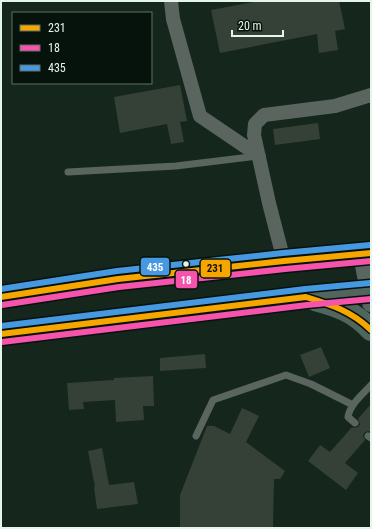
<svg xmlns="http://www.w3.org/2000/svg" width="372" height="529" viewBox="0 0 372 529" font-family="'Roboto Condensed',sans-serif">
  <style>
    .building { fill: #354137 }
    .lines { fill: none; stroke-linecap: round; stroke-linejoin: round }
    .service { stroke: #59655e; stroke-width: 7 }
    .minor { stroke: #59655e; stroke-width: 14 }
    .tertiary { stroke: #59655e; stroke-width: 18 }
    .trunk { stroke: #50655e; stroke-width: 22 }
    .bus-1-casing { stroke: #06130c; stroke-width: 9 }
    .bus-2-casing { stroke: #06130c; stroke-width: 9 }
    .bus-3-casing { stroke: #06130c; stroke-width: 9 }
    .bus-1 { stroke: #f7a600; stroke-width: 6 }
    .bus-2 { stroke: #f653ac; stroke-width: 6 }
    .bus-3 { stroke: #4699e1; stroke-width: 6 }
    .bus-dot { fill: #e4f6eb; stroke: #06130c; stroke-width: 1.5 }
    .line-badge { stroke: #06130c; stroke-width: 1.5 }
    .badge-label { font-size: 11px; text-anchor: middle; font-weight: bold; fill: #fff }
    .pale-badge-label { font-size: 11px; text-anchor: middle; font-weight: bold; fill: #111 }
  </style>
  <rect width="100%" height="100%" fill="#15261d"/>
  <path class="building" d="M259,1h80l6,28 -10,2 3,19 -19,3 -2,-19 -97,19 -9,-43z
    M180,85l7,36 -7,1 4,20 -13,2 -4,-20 -47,9 -6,-36z
    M318,123l2,16 -45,6 -2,-16z
    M321,347l9,21 -21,9 -9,-22z
    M205,354l1,14 -46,3v-13z
    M153,376l1,30h-11l1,14 -28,2 -1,-22 -32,2 1,7 -15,1 -2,-27 47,-3v-2z
    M371,404v28l-3,-1 -4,2 -1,3 2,4 -20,23 13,10 -12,17 -38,-29 12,-16 10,7 22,-25 2,1 4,-1 2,-3 -2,-5z
    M242,408l17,8 -13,26 39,29 -5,8h-6l-1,49h-93v-33l27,-69h7l16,8z
    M102,448l7,37 25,-3 4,22 -41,5 -3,-22h1l-7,-36z"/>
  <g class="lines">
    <path class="service" d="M68,172l108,-6 82,-10
      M355,423l-7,-6c2,-13 15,-23 23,-32
      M196,436l17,-36 73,-25 25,9 42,21
      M368,436l3,2"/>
    <path class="minor" d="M171,1l2,18 27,97 59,40
      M284,261l-15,-58 -15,-68 1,-11 9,-9 71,-9 36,-11"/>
    <path class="tertiary" d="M362,254l9,49"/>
    <path class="trunk" d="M1,297l117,-18 166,-18 87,-8
      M315,300c23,6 39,12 56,30
      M1,334l305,-37 65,-6"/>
    <g class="bus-1-casing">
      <path id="bus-1" d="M1,297l117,-18 166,-18 87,-8
        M1,334l305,-37c26,8 45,14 65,33"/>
    </g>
    <g class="bus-2-casing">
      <path id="bus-2" d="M2,305l117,-18 166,-18 86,-8
        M2,342l305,-37 64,-6"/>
    </g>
    <g class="bus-3-casing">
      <path id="bus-3" d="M1,289l116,-18 166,-18 87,-8
        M1,326l304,-37 65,-6"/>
    </g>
    <use href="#bus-1" class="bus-1"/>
    <use href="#bus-2" class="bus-2"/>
    <use href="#bus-3" class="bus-3"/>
  </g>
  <circle class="bus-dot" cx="186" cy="264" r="3.5"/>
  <g class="line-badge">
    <rect x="140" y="257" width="30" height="19" rx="4" fill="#4699e1"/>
    <rect x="200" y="259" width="31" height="19" rx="4" fill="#f7a600"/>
    <rect x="175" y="270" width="23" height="19" rx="4" fill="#f653ac"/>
  </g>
  <g class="badge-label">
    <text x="155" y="271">435</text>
    <text x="186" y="284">18</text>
  </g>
  <g class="pale-badge-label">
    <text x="215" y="272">231</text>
  </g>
  <rect width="372" height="529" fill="none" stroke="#e4f6eb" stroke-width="4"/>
  <rect x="12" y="12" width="140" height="72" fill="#06130c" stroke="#5f6e65"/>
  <rect x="20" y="25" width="20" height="6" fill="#f7a600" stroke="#5f6e65"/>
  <text x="48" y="32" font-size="12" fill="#e4f6eb">231</text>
  <rect x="20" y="45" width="20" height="6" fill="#f653ac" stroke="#5f6e65"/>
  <text x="48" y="52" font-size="12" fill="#e4f6eb">18</text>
  <rect x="20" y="65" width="20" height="6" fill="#4699e1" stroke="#5f6e65"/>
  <text x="48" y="72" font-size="12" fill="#e4f6eb">435</text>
  <path d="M232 30v6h51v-6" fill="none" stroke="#e4f6eb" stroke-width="2"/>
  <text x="238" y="30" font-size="12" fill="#e4f6eb" stroke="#06130c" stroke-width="3" paint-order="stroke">20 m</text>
</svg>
